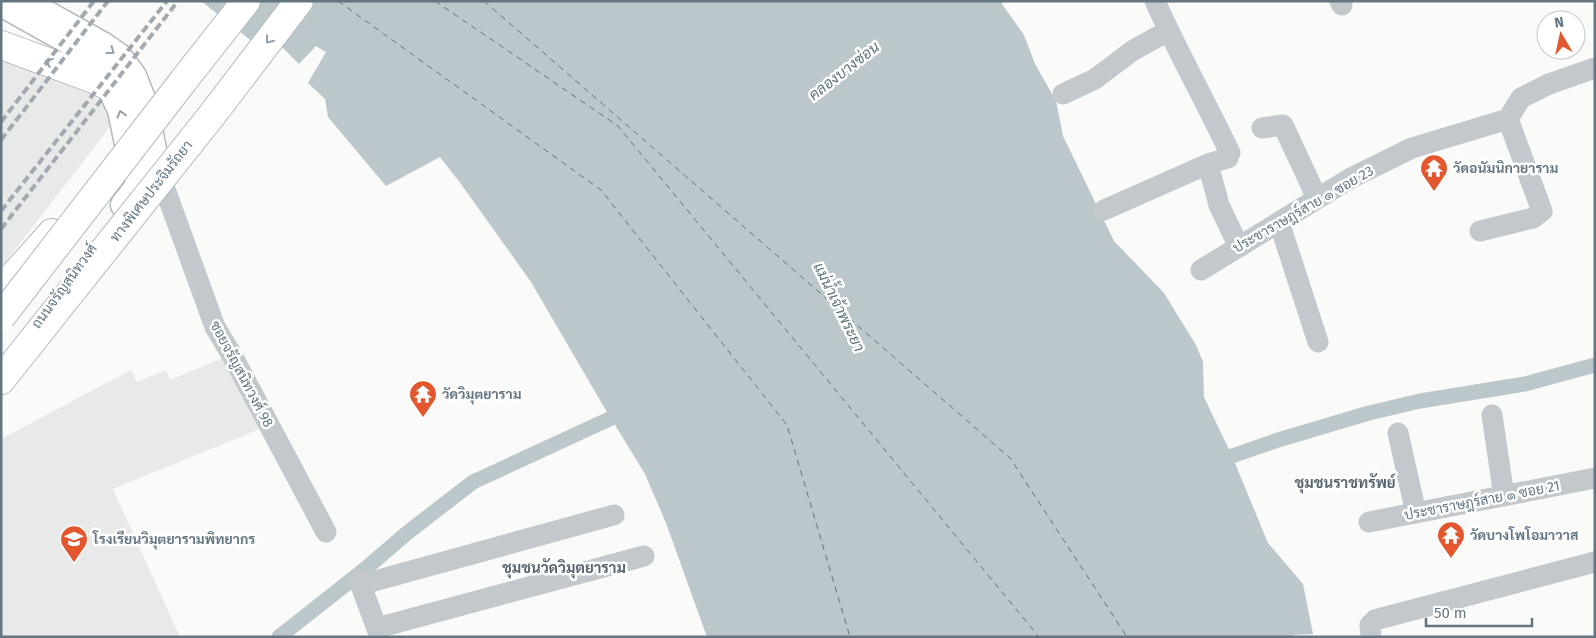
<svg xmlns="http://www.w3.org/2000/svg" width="1596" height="638" viewBox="0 0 1596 638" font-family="'Fira Sans',Sarabun,sans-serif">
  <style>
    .built { fill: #e8e9e9 }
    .water { fill: #bbc7cb }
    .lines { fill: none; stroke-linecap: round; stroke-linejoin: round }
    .canal { stroke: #bbc7cb; stroke-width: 15 }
    .ferry { stroke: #60757c; stroke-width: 1; stroke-dasharray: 6 5; stroke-linecap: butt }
    .major-casing { stroke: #b5babe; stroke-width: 29 }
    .highway-casing { stroke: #b4b9bd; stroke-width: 30 }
    .minor { stroke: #c3c8cc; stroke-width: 21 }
    .major { stroke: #fff; stroke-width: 26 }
    .highway { stroke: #fff; stroke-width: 28 }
    .rail { stroke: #a2aab0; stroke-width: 4; stroke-dasharray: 8 4; stroke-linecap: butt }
    .highway-bridge-casing { stroke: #b4b9bd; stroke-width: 30; stroke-linecap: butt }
    .highway-bridge { stroke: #fff; stroke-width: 28 }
    .oneway { stroke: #939fa8 }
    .labels { text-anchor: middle; stroke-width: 5; stroke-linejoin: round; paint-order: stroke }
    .poi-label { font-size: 14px; font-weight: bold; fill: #657683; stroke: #fff; text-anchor: start }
    .street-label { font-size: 14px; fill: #657683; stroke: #fff }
    .water-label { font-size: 15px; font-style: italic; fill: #60757c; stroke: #fff }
    .neighbourhood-label { font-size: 15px; font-weight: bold; fill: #57646e; stroke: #fff }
  </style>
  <rect width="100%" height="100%" fill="#fafaf8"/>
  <path class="built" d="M1,61l25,2 38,15 33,21 11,11 5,13 -112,145z
    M225,357l37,71 -149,61 67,148h-179v-198l130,-69 6,12 29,-12 4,10z"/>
  <path class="water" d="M201,1h801v3l22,31 11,29 21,37 7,35 51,105 50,52 32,52 7,17 1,35 28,59 36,87 35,41 10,50 -20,1v2h-586l-41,-114 -21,-49 -41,-67 -73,-125 -70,-98 -21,-27 -54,29 -58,-69 -3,-18 -17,-16 18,-31 -10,-6 -17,18 -17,-17 -14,7z"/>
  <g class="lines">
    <path class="canal" d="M1214,460l18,-4 46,-16 91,-27 51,-12 105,-17 70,-19
      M279,637l85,-67 43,-37 66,-51 156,-72"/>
    <path class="ferry" d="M338,1l263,189 186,235 63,212
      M435,1l183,125 421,511
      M484,1l526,457 117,179"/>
    <g class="major-casing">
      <path id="major" d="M23,1l79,44 16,11 15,20 11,28 9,45 -8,29 -21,27
        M1,3l68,38 22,19 19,27 11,23 8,39 -5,19"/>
    </g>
    <g class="highway-casing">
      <path id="highway" d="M1,45l93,34 16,8
        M184,80l62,-79
        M212,115l87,-114
        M1,290l51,-57
        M1,380l54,-68"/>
    </g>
    <path class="minor" d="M1155,1c23,52 51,101 75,152l-3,2 1,3 -20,6 11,41 20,42
      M1340,1l2,4
      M1063,94l32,-15 37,-28 36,-20
      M1262,128l21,-3 34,73
      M157,167l58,160 18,30 93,175
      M1104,210l104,-46
      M1279,222l39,120
      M1480,231l53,-13 9,-7 -34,-92
      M1201,270l150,-92 61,-30 96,-29 13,-21 28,-14 46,-16
      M1492,415l12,81
      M1398,433l18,80
      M1369,522l226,-44
      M359,580l21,57
      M360,585l254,-70
      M377,628l267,-72
      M1371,637l-1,-12 5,-5 11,-3 209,-55"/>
    <use href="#major" class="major"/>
    <use href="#highway" class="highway"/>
    <path class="rail" d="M1,122l93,-121
      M1,140l107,-139
      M1,211l166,-210
      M1,229l177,-228"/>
    <g class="highway-bridge-casing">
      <path id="highway-bridge" d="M55,312l157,-197
        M1,317l183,-237"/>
    </g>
    <use href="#highway-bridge" class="highway-bridge"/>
  </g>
  <defs><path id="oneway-chevron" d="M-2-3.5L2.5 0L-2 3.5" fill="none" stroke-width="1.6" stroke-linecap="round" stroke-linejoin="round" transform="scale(1.25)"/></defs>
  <g class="oneway">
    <use href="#oneway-chevron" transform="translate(269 40) rotate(128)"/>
    <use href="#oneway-chevron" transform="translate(111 51) rotate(36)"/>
    <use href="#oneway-chevron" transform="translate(49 62) rotate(-158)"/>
    <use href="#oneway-chevron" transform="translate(121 114) rotate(-105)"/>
  </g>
  <defs>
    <g id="temple-pin" transform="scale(1.4375)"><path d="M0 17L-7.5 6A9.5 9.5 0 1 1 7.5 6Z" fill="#e4572e" stroke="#fff"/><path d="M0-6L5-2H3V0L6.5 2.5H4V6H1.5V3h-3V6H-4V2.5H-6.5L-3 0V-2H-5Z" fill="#fff"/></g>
    <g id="school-pin" transform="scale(1.4375)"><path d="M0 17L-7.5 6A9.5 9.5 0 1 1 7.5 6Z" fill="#e4572e" stroke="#fff"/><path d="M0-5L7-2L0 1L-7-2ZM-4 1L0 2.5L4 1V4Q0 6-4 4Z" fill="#fff"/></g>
  </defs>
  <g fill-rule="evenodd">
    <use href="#temple-pin" x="1434" y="168"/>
    <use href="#temple-pin" x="423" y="394"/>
    <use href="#temple-pin" x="1451" y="535"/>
    <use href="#school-pin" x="74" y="539"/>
  </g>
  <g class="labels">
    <g class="poi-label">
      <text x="1453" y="173">วัดอนัมนิกายาราม</text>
      <text x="442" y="399">วัดวิมุตยาราม</text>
      <text x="1470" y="540">วัดบางโพโอมาวาส</text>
      <text x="93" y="544">โรงเรียนวิมุตยารามพิทยากร</text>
    </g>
    <g class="street-label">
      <text transform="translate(151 191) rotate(-52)" y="5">ทางพิเศษประจิมรัถยา</text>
      <text transform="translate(1303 209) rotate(-30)" y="5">ประชาราษฎร์สาย ๑ ซอย 23</text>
      <text transform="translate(64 286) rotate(-54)" y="5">ถนนจรัญสนิทวงศ์</text>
      <text transform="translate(242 374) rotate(62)" y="5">ซอยจรัญสนิทวงศ์ 98</text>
      <text transform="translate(1482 500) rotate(-11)" y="5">ประชาราษฎร์สาย ๑ ซอย 21</text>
    </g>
    <g class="water-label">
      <text transform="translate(844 71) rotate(-38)" y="5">คลองบางซ่อน</text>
      <text transform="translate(839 307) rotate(64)" y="5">แม่น้ำเจ้าพระยา</text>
    </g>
    <g class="neighbourhood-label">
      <text x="1345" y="488">ชุมชนราชทรัพย์</text>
      <text x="564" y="573">ชุมชนวัดวิมุตยาราม</text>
    </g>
  </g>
  <rect width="1596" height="638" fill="none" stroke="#657683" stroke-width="5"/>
  <g transform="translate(1561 35) rotate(351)"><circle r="24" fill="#ffffff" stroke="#c1c8cd"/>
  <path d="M0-4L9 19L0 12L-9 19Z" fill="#e4572e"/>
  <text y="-8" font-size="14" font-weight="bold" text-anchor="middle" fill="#657683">N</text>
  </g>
  <path d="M1426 618v8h106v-8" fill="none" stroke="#657683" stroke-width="2.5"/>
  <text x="1434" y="618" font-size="15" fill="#657683" stroke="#ffffff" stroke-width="4" paint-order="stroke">50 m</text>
</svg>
